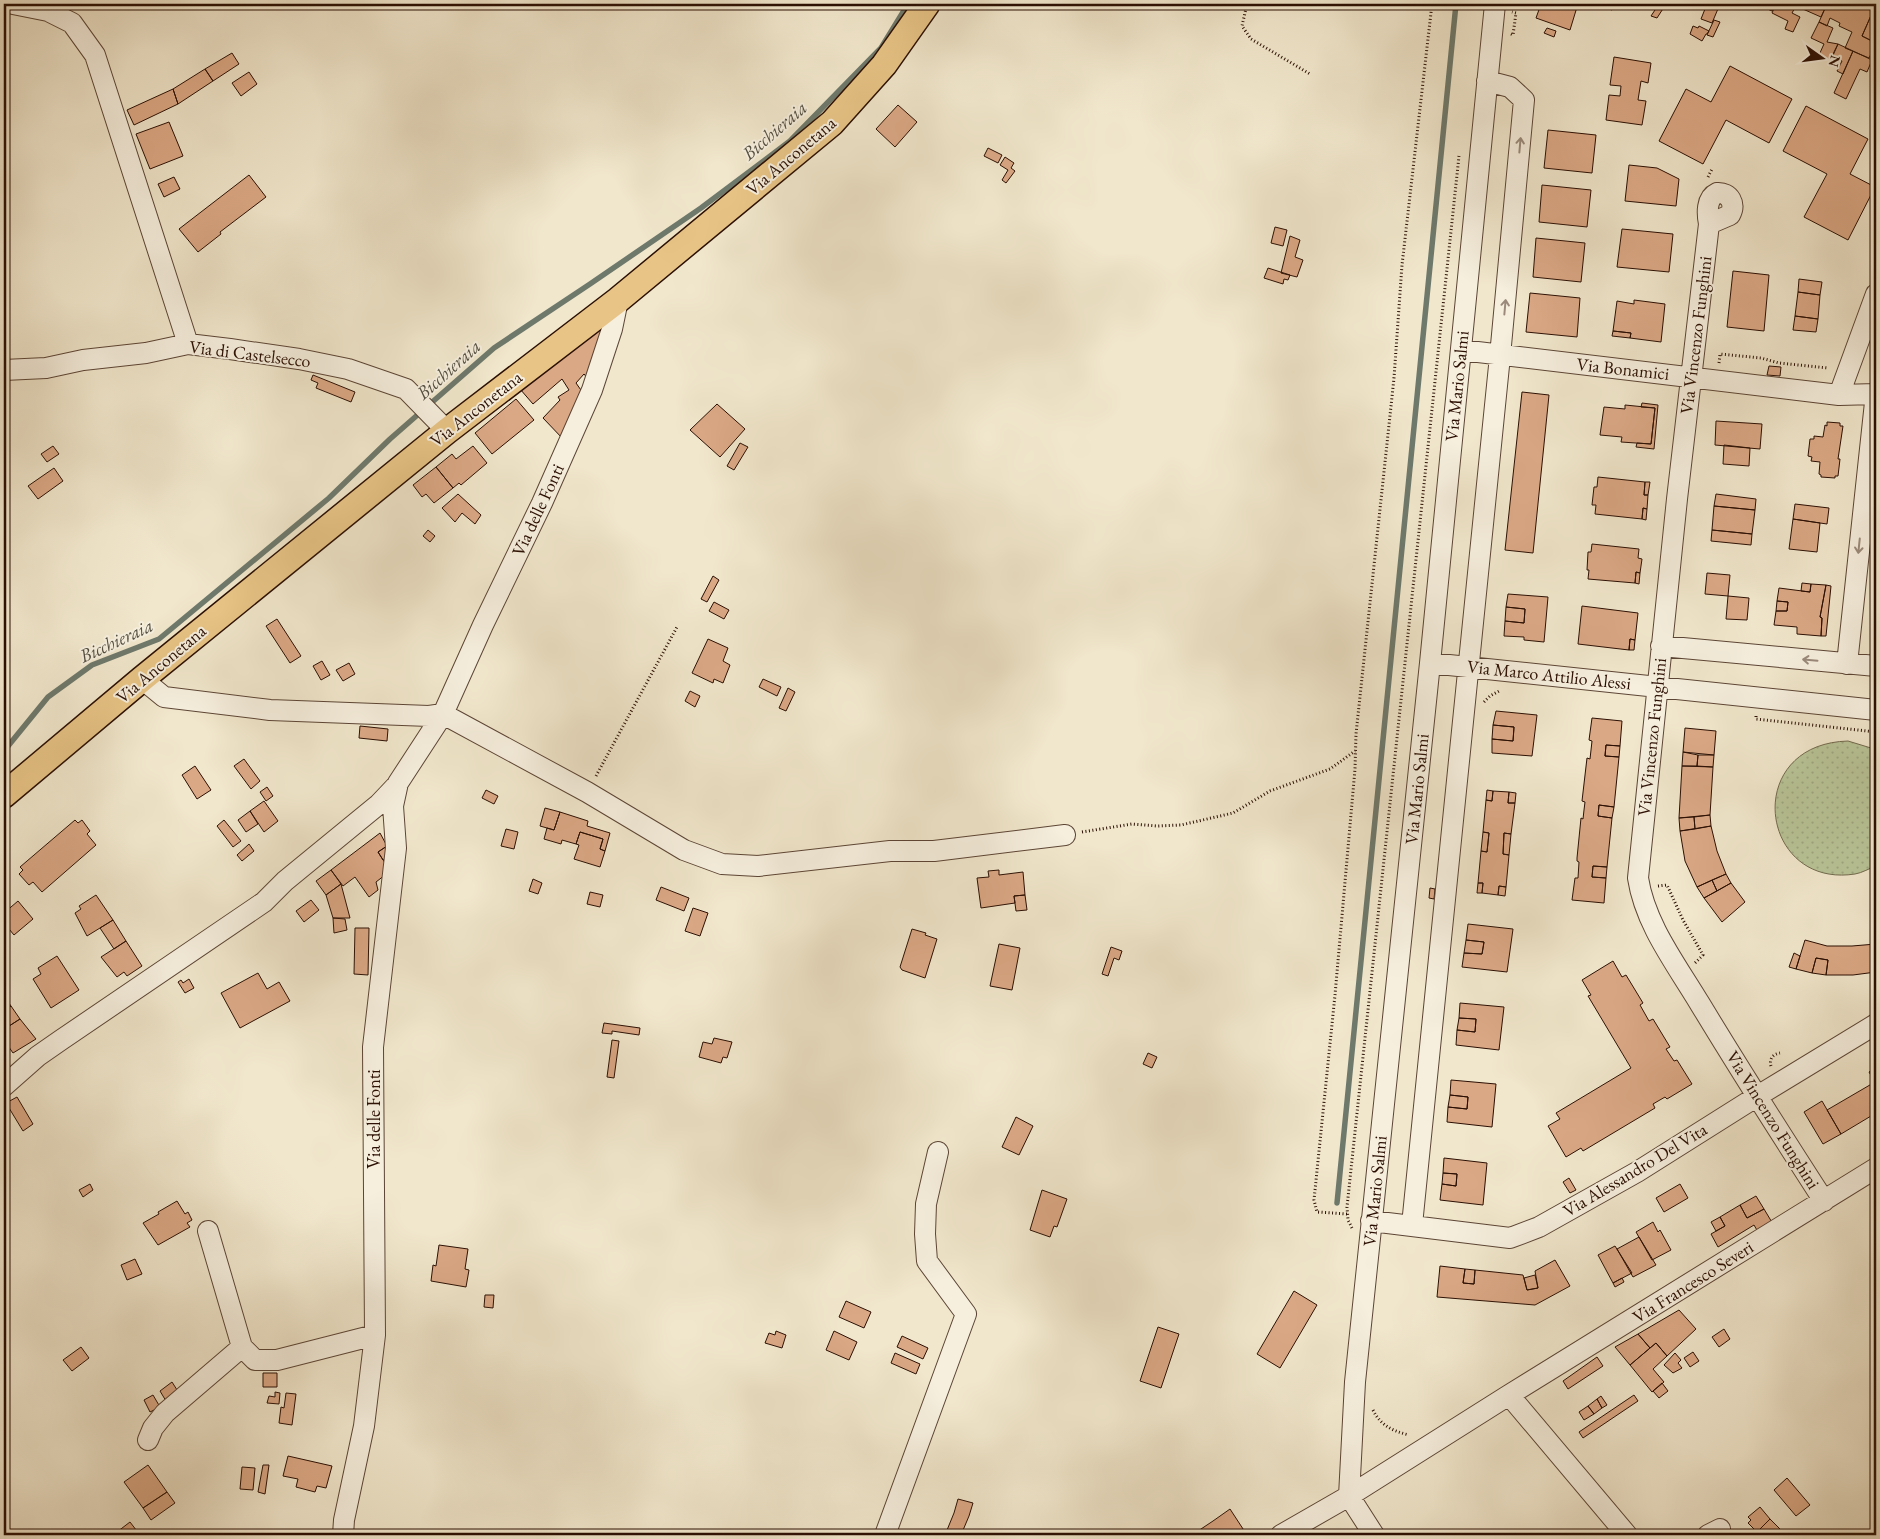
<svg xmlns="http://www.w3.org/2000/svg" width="1880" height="1539" viewBox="0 0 1880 1539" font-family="'EB Garamond',serif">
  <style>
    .grass { fill: url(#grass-dots); stroke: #726a4e }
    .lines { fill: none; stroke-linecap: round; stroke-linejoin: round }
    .stream { stroke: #6e796c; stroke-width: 5.5 }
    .building { fill: #dba885; stroke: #2b0f03 }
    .minor-casing { stroke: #5c4535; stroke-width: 22 }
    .major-casing { stroke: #2b0f03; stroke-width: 28 }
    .path { stroke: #2b0f03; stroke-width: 3; stroke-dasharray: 1 2.5; stroke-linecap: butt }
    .minor { stroke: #f6efde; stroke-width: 20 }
    .major { stroke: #e8c486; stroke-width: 25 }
    .oneway { stroke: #9b8a7b }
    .labels { text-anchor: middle; stroke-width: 4; stroke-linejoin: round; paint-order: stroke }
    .street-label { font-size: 18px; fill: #2b0f03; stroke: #f6efde }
    .water-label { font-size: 19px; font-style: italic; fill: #524d40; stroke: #f6efde }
  </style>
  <defs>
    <pattern id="grass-dots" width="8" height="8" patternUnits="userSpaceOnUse" patternTransform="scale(1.25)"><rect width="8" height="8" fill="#b9c598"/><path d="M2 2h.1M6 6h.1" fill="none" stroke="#9fa881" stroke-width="1.8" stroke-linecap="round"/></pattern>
  </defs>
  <rect width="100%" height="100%" fill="#f1e7cc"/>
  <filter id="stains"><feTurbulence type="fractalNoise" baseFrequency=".004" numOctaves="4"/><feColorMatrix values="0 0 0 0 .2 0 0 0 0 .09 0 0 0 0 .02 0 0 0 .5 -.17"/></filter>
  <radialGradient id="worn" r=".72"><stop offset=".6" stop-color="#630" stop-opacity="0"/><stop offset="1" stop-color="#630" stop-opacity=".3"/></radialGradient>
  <path class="grass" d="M1848,741l23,7 5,4v114c-6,2 -14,7 -21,8 -96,15 -114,-130 -7,-133z"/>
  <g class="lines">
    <path class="stream" d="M4,751l44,-54 44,-32 67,-26 170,-141 61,-59 104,-91 96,-64 111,-76 89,-67 91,-93 27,-44
      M1337,1203l119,-1199"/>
  </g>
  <path class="building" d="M1541,4h27l9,3 -7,23 -34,-12z
    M1597,4h18l-3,6z
    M1659,4h7l-9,14 -6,-2z
    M1707,4h13l-8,19 -11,-4z
    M1756,4h20l-4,7z
    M1776,4h21l-5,9 8,4 -7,15 -8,-3 3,-8 -16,-8z
    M1797,4h30l-6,13 -25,-11z
    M1827,4h31l15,7 -11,25 14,7v8l-3,-1 -4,8 -24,-10 7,-16 -13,-6 1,-3 -10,-5 -3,8 -8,-4z
    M1873,11l3,1v31l-14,-7z
    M1714,20l6,2 -7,15 -6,-2z
    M1819,22l14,6 -6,14 11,2 -7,16 -12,-5 5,-11 -13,-6z
    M1693,26l5,2 1,-2 10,5 -2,3h-1l-4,7 -12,-7z
    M1547,28l9,3 -2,6 -10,-4z
    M1838,44l15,7 -10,23 -6,-3 5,-10 -10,-5z
    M1853,51l19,9 -5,12 -7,-3 -14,30 -12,-6z
    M232,53l7,11 -26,17 -8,-12z
    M1614,57l37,6 -3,20 -7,-2 -3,19 8,1 -4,24 -36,-5 3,-25 11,1 1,-10 -11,-1z
    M1730,66l62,33 -23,44 -43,-23 -23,44 -44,-23 27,-52 25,13z
    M205,69l8,12 -35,23 -5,-15z
    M249,72l8,12 -16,12 -9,-13z
    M173,89l5,15 -44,21 -7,-15z
    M898,105l19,17 -22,25 -19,-18z
    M1806,106l62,33 -18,35 25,13 -27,53 -44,-23 23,-43 -44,-23z
    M169,122l14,34 -33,13 -14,-35z
    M1548,130l48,5 -4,38 -48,-5z
    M988,148l14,7 -4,8 -14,-7z
    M1005,157l9,6 -3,5 4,3 -9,12 -4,-3 6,-10 -8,-5z
    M1629,165l28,3 22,11 -3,27 -51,-5z
    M249,175l17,22 -46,35 1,2 -23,18 -19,-23z
    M174,177l6,12 -16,8 -6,-13z
    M1542,185l49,5 -4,37 -48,-5z
    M1275,227l12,3 -4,16 -12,-3z
    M1622,229l51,5 -4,38 -52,-5z
    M1290,236l10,4 -5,17 8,3 -6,17 -16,-4z
    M1536,238l49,5 -4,39 -48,-5z
    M1268,268l22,7 -2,5 -4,-1 -1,5 -19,-6z
    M1733,271l36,4 -5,56 -37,-4z
    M1799,279l23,3 -2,13 -22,-3z
    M1798,292l22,3 -2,24 -23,-3z
    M1530,293l50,5 -3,39 -51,-5z
    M1634,300l31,4 -4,38 -31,-4 1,-5 -18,-2 4,-30 17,3z
    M1795,316l23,3 -2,13 -23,-2z
    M599,329l6,4 -16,47 -5,-6 -8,9 7,10 -19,47 -21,-22 17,-18 -2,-3 11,-7 -7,-11 -29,25 -13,-15z
    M1613,331l18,2 -1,5 -18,-2z
    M1769,366l12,1 -1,9 -13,-1z
    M313,375l42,17 -4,10 -35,-14 2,-5 -7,-3z
    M1522,392l27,3 -16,158 -28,-3z
    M516,399l18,21 -42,34 -17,-21z
    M1642,403l16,2 -4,44 -18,-2 1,-4 14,1 4,-36 -14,-1z
    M717,404l28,25 -25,28 -30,-27z
    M1625,405l30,3 -4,36 -30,-2 1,-5 -22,-2 4,-28 21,2z
    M1716,421l46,3 -2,25 -45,-4z
    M1827,422l13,1v3h3l-5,33h2l-2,17h-3v2l-14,-1v-2l-2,-1 1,-12 -9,-1 1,-4 -4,-1 2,-17h4v-3l9,1 2,-12 2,1z
    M740,443l8,4 -14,23 -7,-4z
    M1724,445l26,3 -1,18 -26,-2z
    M53,446l6,8 -12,8 -6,-8z
    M473,446l14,17 -26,22 -2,-2 -6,5 -17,-21 16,-13 4,5z
    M436,467l17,21 -19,15 -8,-9 -4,3 -9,-12z
    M54,468l9,13 -25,18 -10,-13z
    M1598,477l47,5 -1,13h4l-1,14 -4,-1 -1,11 -47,-5 1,-9h-4l2,-18h3z
    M1645,482h5l-2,13h-4z
    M458,494l23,21 -6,9 -13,-11 -7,9 -13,-14z
    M1716,494l40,5 -1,11 -41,-4z
    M1795,504l34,4 -2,16 -34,-5z
    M1714,506l41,4 -3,24 -40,-4z
    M1643,508l4,1 -1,11 -4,-1z
    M1793,519l27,4 -3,29 -28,-3z
    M428,530l7,6 -5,6 -7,-6z
    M1712,530l40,4 -1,11 -40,-4z
    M1592,544l47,5 -1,9 4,1 -2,14 -4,-1 -1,11 -47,-4 1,-9h-2l1,-18h3z
    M1636,572l4,1 -1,11 -4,-1z
    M1707,573l23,2 -2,21 -23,-2z
    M713,576l6,4 -12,22 -6,-3z
    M1802,583l9,1 -1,8 -9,-1z
    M1811,584l15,1 -6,32 2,1 -1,18 -24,-2v-7l-23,-2 2,-14h11l1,-9 -11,-1 2,-13 31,4z
    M1826,585l5,1 -5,50h-5l1,-18 -2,-1z
    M1508,594l40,3 -4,45 -20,-2v-3l-20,-1 1,-15 19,2 1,-14 -19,-2z
    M1728,596l21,2 -2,22 -21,-1z
    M1777,601l11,1 -1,9h-11z
    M714,602l15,8 -5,9 -15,-8z
    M1582,606l56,7 -3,27 -5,-1 -1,11 -51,-6z
    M1506,607l19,2 -1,14 -19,-2z
    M277,619l24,37 -11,7 -24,-37z
    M708,639l20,9 -5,13 7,4 -7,18 -9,-4 -1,4 -21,-10z
    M1630,639l5,1 -1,10h-5z
    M322,661l8,14 -9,5 -8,-14z
    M349,663l6,11 -12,7 -7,-11z
    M763,679l18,8 -4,9 -18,-9z
    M788,688l7,4 -9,19 -7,-3z
    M690,691l10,5 -5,11 -10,-6z
    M1496,711l41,4 -5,41 -40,-3v-14l21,2 1,-14 -21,-2z
    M1592,718l30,3 -2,25 -14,-1 -1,11 14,1 -5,50 -15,-2 -1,11 14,2 -5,49 -14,-1 -1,11 14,1 -2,25 -32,-3 3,-22h3l1,-16 -2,-1v-3l4,-40 2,1 1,-9 1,-8 -3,-1 5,-43 3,1 2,-18 -3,-1z
    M1493,725l21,2 -1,14 -21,-2z
    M360,726l28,3 -1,12 -28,-3z
    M1685,728l31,3 -2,24 -31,-3z
    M1606,745l14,1 -1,11 -14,-1z
    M1683,752l15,3 -1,11h-15z
    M1698,755h16l-1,12 -16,-1z
    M244,759l16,22 -9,8 -17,-23z
    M195,766l16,24 -14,9 -15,-24z
    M1682,766l31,1 -3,48 -31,3z
    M267,787l6,9 -7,5 -6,-9z
    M486,790l12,6 -4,8 -12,-6z
    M1487,790l6,1 -1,10 -6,-1z
    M1493,791l16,1 -1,11h7l-4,31 -7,-1 -1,21 6,1 -3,32 -7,-1 -1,9 -16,-2 1,-10h-5l3,-32 6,1 2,-19 -6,-1 3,-32 6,1z
    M1509,792l7,1 -1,10h-7z
    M264,801l14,20 -14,11 -14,-21z
    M1599,805l15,2 -2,11 -14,-2z
    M545,808l15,4 -6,18 -14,-4z
    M250,811l8,13 -12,8 -8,-12z
    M560,812l28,9 -1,5 23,7 -5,18 -5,-2 3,-10 -23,-7 -4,12 -14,-4 -1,4 -17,-5 3,-11 7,2z
    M1710,815l1,11 -16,3 -1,-12z
    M1694,817l1,12 -15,2 -1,-13z
    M75,820l3,3 4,-3 8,11 -3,3 9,11 -54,47 -9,-10 -4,3 -10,-11 4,-4 -3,-3z
    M224,820l17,21 -8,6 -16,-21z
    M1711,826l6,25 9,23 -29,13 -12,-26 -5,-30z
    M506,829l12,3 -4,17 -13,-3z
    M580,832l23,7 -3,10 5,2 -5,16 -26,-8 5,-14 -3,-1z
    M1483,832l6,1 -2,19 -6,-1z
    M380,833l7,13 -9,6 9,14 -2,9 -9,7 2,8 -9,7 -14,-20 -12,9 -12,-16z
    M1504,833l7,1 -2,21 -6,-1z
    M249,844l5,7 -12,10 -5,-6z
    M387,846l3,11 -7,3 -5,-8z
    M1593,866l14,1 -1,11 -14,-1z
    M331,870l10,14 -15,11 -10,-14z
    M999,870v5l24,-3 2,23 -11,1 1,7 -34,5 -4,-30 12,-1 -1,-6z
    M1726,874l5,9 -14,8 -5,-11z
    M533,879l9,4 -4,11 -9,-3z
    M1712,880l5,11 -13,7 -7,-11z
    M1478,883h5l-1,10h-5z
    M1731,883l14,19 -23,20 -18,-24z
    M341,884l9,34h-17l-7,-23z
    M1499,886l7,1 -1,9 -7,-1z
    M661,887l28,11 -5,13 -28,-11z
    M1430,888l5,1 -1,10 -5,-1z
    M590,892l13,3 -3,12 -13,-3z
    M96,895l17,25 -26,16 -12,-23 6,-4 -2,-3z
    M1025,895l2,15 -11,1 -2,-15z
    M311,900l8,10 -15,12 -8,-11z
    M18,901l15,18 -19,16 -10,-12v-10z
    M693,908l15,5 -8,23 -15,-5z
    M333,918l12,1 2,11 -13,3z
    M113,920l13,21 -12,8 -14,-21z
    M1468,924l45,5 -6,43 -45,-5 2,-14 18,1 2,-12 -18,-2z
    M355,928h14l-1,47 -14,-1z
    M912,929l14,4 -1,2 12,4 -12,39 -23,-8 -2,-3z
    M1466,940l18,2 -2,12 -18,-1z
    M1805,940l22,6h25l24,-2v28l-23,3h-27l2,-15 -12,-2 -4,15 -16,-4z
    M126,941l16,25 -15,10 -3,-4 -7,5 -16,-20z
    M999,944l21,4 -8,42 -22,-4z
    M1111,947l11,4 -3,9 -5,-2 -6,18 -6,-2z
    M1794,953l6,3 -4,13 -7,-2z
    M57,956l22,34 -28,18 -18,-29 8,-5 -3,-6z
    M1816,958l12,2 -2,15 -14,-2z
    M1613,961l9,16 4,-2 17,28 -3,2 9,16 4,-2 17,28 -4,2 8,12 3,-1 15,24 -25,15 -2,-2 -12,7 2,4 -72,43 -2,-3 -15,9 -18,-31 12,-7 -4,-6 75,-45 -43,-72 3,-1 -9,-15z
    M258,973l9,16 12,-7 11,19 -50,27 -19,-35z
    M189,979l5,9 -9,5 -7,-11 3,-2 2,3z
    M4,992l4,6 -2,1 5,7 -7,5z
    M1460,1003l44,4 -5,43 -43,-5 1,-15 18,2 1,-13 -17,-1z
    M11,1006l9,13 -14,9 -2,-4v-13z
    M1459,1018l17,1 -1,13 -18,-2z
    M20,1019l16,20 -23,14 -9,-13v-5l5,-3 -3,-4z
    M604,1023l36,5 -1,7 -27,-4v3l-10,-1z
    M714,1038l18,4 -5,16 -4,-1 -2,6 -22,-6 4,-15 9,2z
    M612,1040l7,1 -5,37 -7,-1z
    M1148,1053l9,4 -5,11 -9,-4z
    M1876,1067v17l-7,-12z
    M1451,1080l45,4 -4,43 -45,-5 1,-15 19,2 1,-12 -18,-2z
    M1875,1082l1,31 -35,21 -14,-24z
    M1450,1095l18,2 -1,12 -19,-2z
    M17,1097l16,27 -10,7 -17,-28z
    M1822,1101l19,33 -18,10 -19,-32z
    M1016,1117l17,9 -14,29 -17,-8z
    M1444,1158l43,5 -4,42 -43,-5 2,-16 14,2 1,-12 -14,-1z
    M1443,1173l14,1 -1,12 -14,-2z
    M1569,1178l7,12 -6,3 -7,-11z
    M90,1184l3,6 -10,7 -4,-7z
    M1680,1184l8,14 -24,14 -8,-14z
    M1042,1190l25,9 -10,28 -3,-1 -4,11 -20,-7z
    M1756,1196l8,13 -17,9 -7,-13z
    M177,1201l8,13 3,-2 4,8 -5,3 3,4 -32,18 -15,-22 16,-9 -1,-2z
    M1740,1205l7,13 17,-9 9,15 -15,8 -4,-7 -36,22 -7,-13 14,-8 -5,-9z
    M1720,1217l5,9 -9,5 -5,-9z
    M1653,1222l5,10 2,-2 11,20 -19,10 -16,-28z
    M1639,1237l17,28 -23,12 -16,-28z
    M439,1245l29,4 -3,20 4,1 -3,17 -35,-6 2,-16 3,1z
    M1615,1246l17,27 -19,10 -15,-28z
    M135,1259l7,15 -15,6 -6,-15z
    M1555,1260l15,26 -35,19 -98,-8 3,-31 25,3 -2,14 11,1 1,-14 48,5 4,15 11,-2 -3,-17z
    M1465,1269l10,1 -1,14 -11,-1z
    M1535,1275l3,13 -11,2 -3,-12z
    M1622,1278l2,4 -9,5 -2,-4z
    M1294,1291l23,14 -37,63 -23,-14z
    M485,1295h9l-1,13 -9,-1z
    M846,1301l25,11 -7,16 -25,-11z
    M1679,1310l17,19 -29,27 -11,-13 -6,5 -12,-14z
    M1158,1327l21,7 -18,54 -21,-7z
    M1724,1329l6,10 -11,8 -7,-10z
    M776,1331l10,4 -4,13 -17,-5 4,-10 6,2z
    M834,1331l23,11 -8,18 -23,-10z
    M1638,1334l12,14 -20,17 -15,-18z
    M902,1336l26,12 -5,11 -26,-12z
    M1656,1343l11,13 -14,13 11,13 -12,10 -22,-27z
    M81,1347l8,11 -17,13 -9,-11z
    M1693,1352l6,9 -9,6 -6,-9z
    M895,1353l25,11 -4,10 -25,-11z
    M1675,1353l6,7 -3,3 4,5 -9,5 -9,-8z
    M1597,1357l6,9 -35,23 -5,-8z
    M263,1373h14v14h-14z
    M172,1382l7,11 -13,8 -6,-10z
    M1662,1383l6,8 -9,7 -6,-7z
    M275,1392l5,1 -1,11 -12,-1 2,-7 6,1z
    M286,1393l10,1 -4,31 -13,-2 2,-16 3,1z
    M153,1395l7,12 -10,5 -6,-12z
    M1634,1395l4,6 -55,37 -4,-6z
    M1601,1396l6,9 -5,3 -5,-9z
    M1597,1399l5,9 -8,6 -6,-8z
    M1588,1406l6,8 -10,6 -5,-8z
    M288,1456l44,10 -6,22 -9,-2 -2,6 -19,-5 2,-8 -15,-3z
    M148,1465l19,27 -24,16 -19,-26z
    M263,1465h6l-4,29 -7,-2z
    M242,1467l13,1 -2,22 -13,-1z
    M1787,1478l23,27 -14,11 -22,-26z
    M167,1492l8,11 -24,17 -8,-12z
    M958,1499l15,4 -4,13 -8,19h-16l9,-22z
    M1760,1507l10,12 -13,13 -9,-9 3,-3 -3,-3z
    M1230,1509l17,26h-55l21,-14z
    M1770,1519l16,16h-1l-30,-1z
    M130,1522l10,13h-27z"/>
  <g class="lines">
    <g class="minor-casing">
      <path id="minor" d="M13,4l35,7 24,12 23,32 93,289
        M1709,224c-2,-10 -3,-26 8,-31 13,-1 19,11 13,22l-21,9 -32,275 -39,379c7,46 38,86 62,126 40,66 82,132 124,197
        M1461,350l378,45 37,-1
        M4,370l42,-2 37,-8 63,-7 42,-9 42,5 69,10 49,10 58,20 41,42
        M1839,395l37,-101
        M1661,646l215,20
        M1430,663l446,47
        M1847,664l29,-271
        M142,679l22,18 106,13 159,6 14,-2 144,78 97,58 38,14 36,2 132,-15h44l131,-16
        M4,1086l34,-30 23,-16 203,-138 21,-21 94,-77 18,-19
        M1371,1221l139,17 29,-11 98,-55 119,-75 120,-73
        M1412,1225l88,-869 24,-256 -14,-13 -23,-6
        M208,1231l34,116 13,13h22l98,-25
        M1509,1395l118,140
        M148,1440l5,-12 12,-15 77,-66
        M1349,1496l6,-114 75,-719 65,-659
        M1349,1496l25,39
        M343,1535l1,-15 20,-94 11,-91 -2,-288 23,-199 -3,-42 5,-23 45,-69 40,-89 59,-122 50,-113 20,-61 6,-29
        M885,1535l81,-221 -39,-53 -2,-27 1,-30 12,-52
        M1281,1535l68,-39 160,-101 367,-227
        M1708,1535l12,-6"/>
    </g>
    <g class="major-casing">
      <path id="major" d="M4,795l138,-116 305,-248 171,-131 214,-177 52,-58 43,-61"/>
    </g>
    <path class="path" d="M1247,4l-5,22 9,13 59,35
      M1511,34l2,1 3,-22 -4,-1
      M1708,177l4,-8
      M1719,363l1,-9 41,4 18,5 49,5
      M1484,702l6,-6 11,-6
      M1756,716v3l120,13
      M596,776l81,-149
      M1082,832l50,-8 25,2 24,-1 52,-12 37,-22 60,-22 25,-18
      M1658,886l9,-1 16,35 20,35 -8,8
      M1771,1066c-2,-7 2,-12 9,-13
      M1347,1214l-30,-2 -3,-12 21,-205 20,-226 1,-35 38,-356 8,-113 30,-261
      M1352,1228l-4,-8 -1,-13 112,-1051
      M1373,1410c8,16 20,21 36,25"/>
    <use href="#minor" class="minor"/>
    <use href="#major" class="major"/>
  </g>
  <defs><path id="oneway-shaft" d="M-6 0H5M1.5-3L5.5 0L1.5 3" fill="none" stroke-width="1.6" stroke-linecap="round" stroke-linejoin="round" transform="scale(1.25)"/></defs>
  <g class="oneway">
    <use href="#oneway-shaft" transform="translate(1520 145) rotate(-85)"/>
    <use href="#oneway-shaft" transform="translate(1505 307) rotate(-85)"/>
    <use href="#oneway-shaft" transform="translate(1859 546) rotate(96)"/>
    <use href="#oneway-shaft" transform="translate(1810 660) rotate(-175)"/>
  </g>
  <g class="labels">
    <g class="street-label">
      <text transform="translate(791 156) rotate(-40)" y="6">Via Anconetana</text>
      <text transform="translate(1696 335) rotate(-83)" y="6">Via Vincenzo Funghini</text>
      <text transform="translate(250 354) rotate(7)" y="6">Via di Castelsecco</text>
      <text transform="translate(1623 369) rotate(6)" y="6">Via Bonamici</text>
      <text transform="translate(1457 386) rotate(-84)" y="6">Via Mario Salmi</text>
      <text transform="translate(476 409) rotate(-38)" y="6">Via Anconetana</text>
      <text transform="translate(538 510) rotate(-65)" y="6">Via delle Fonti</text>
      <text transform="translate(161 664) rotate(-40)" y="6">Via Anconetana</text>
      <text transform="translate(1549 675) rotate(6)" y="6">Via Marco Attilio Alessi</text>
      <text transform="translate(1652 737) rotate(-84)" y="6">Via Vincenzo Funghini</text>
      <text transform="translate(1417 789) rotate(-84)" y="6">Via Mario Salmi</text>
      <text transform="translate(374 1119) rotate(-90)" y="6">Via delle Fonti</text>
      <text transform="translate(1773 1120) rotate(58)" y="6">Via Vincenzo Funghini</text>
      <text transform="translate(1635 1170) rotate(-31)" y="6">Via Alessandro Del Vita</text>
      <text transform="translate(1375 1191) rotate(-84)" y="6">Via Mario Salmi</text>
      <text transform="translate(1693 1282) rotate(-32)" y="6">Via Francesco Severi</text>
    </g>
    <g class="water-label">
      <text transform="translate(774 130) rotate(-41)" y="7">Bicchieraia</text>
      <text transform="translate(448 369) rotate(-42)" y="7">Bicchieraia</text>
      <text transform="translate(116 640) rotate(-25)" y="7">Bicchieraia</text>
    </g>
  </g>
  <rect width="1880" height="1539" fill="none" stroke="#f1e7cc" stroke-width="20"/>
  <rect x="5" y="5" width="1870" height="1529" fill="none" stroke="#2b0f03" stroke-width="2.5"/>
  <rect x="10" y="10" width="1860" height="1519" fill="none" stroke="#2b0f03"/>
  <g transform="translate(1822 58) rotate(104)" stroke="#f6efde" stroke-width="4" paint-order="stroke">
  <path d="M0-4L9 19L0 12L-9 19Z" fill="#2b0f03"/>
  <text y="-8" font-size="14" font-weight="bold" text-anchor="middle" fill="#2b0f03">N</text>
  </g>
  <rect width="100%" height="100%" filter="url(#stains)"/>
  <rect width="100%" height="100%" fill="url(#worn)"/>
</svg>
